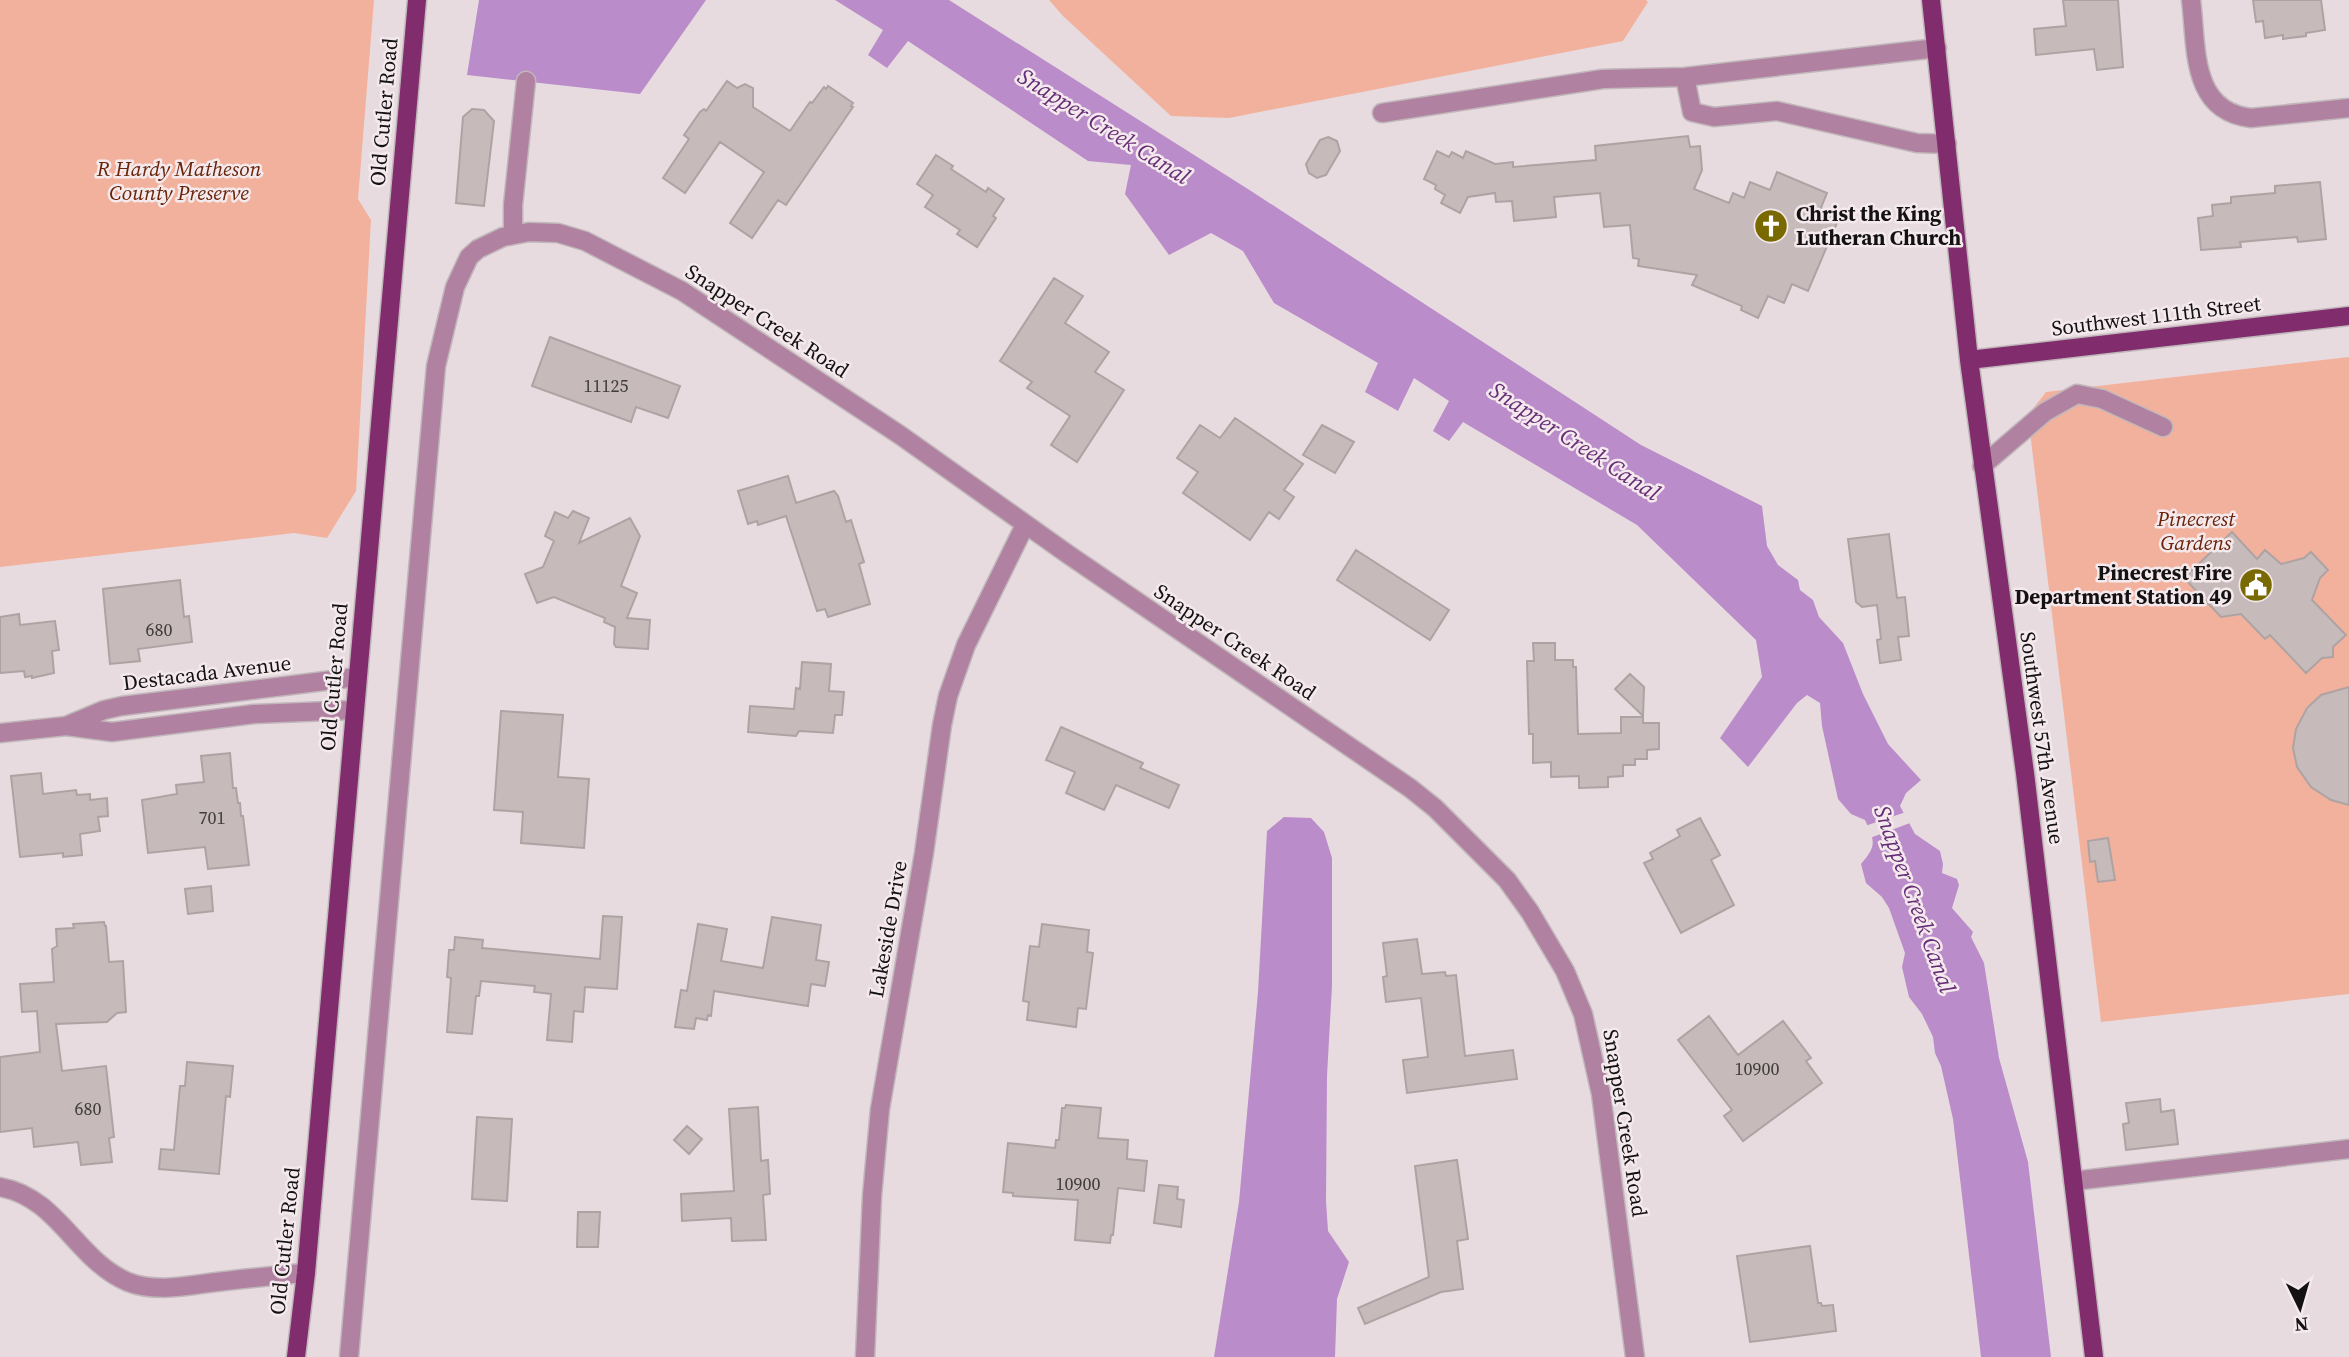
<svg xmlns="http://www.w3.org/2000/svg" width="2349" height="1357" viewBox="0 0 2349 1357" font-family="'Source Serif 4',serif">
  <style>
    .green { fill: #f2b19c }
    .water { fill: #bb8cca }
    .pier { fill: #e7dbdf }
    .building { fill: #c6baba; stroke: #aea3a3; stroke-width: 2 }
    .lines { fill: none; stroke-linecap: round; stroke-linejoin: round }
    .minor-casing { stroke: #c1b7ba; stroke-width: 21 }
    .major-casing { stroke: #c1b7ba; stroke-width: 21 }
    .minor { stroke: #b081a1; stroke-width: 18 }
    .major { stroke: #812d6d; stroke-width: 18 }
    .labels { text-anchor: middle; stroke-width: 5; stroke-linejoin: round; paint-order: stroke }
    .number-label { font-size: 18px; fill: #403b3c }
    .street-label { font-size: 21px; fill: #141112; stroke: #f4e9ec }
    .park-label { font-size: 21px; font-style: italic; fill: #692308; stroke: #f4e9ec }
    .poi-label { font-size: 21px; font-weight: bold; fill: #141112; stroke: #f4e9ec; text-anchor: start }
    .water-label { font-size: 23px; font-style: italic; fill: #662d77; stroke: #f4e9ec }
  </style>
  <rect width="100%" height="100%" fill="#e7dbdf"/>
  <path class="green" d="M0,0h374l-16,199 13,21 -15,271 -29,47 -33,-5 -294,34z
    M1049,0h597l2,2 -25,39 -394,77 -58,-2 -108,-100z
    M2349,357v637l-248,28 -73,-607 18,-23z"/>
  <path class="water" d="M479,0h227l-66,94 -173,-19z
    M835,0h114l302,191 390,254 121,61 5,40 11,19 20,15 2,10 13,10 6,17 24,26 20,51 25,50 33,36 -15,13 -6,13 15,28 25,17 3,13 -1,9 15,6 2,6 -7,23 21,24 -2,5 13,26 15,95 29,104 23,195h-70l-28,-238 -12,-53 -6,-13 -2,-16 -11,-23 -13,-17 -7,-30 3,-14 -16,-45 -7,-11 -16,-14 -5,-19c16,-19 14,-22 4,-44l-14,-6 -13,-15 -16,-73 -2,-23 -13,-8 -10,8 -49,64 -28,-29 42,-61 -6,-37 -119,-115 -174,-103 -14,19 -16,-10 16,-30 -35,-23 -16,33 -33,-19 13,-29 -104,-60 -31,-52 -32,-18 -42,22 -44,-61 6,-29 -43,-4 -180,-120 -21,27 -19,-13 15,-25z
    M1284,817l27,1 13,14 8,26v128l-5,90 -1,125 2,30 21,31 -12,37 -2,58h-121l25,-155 19,-210 9,-161z"/>
  <path class="pier" d="M1906,812l4,11 -40,15 -5,-12z"/>
  <path class="building" d="M2063,0h55l5,67 -26,3 -3,-21 -58,6 -2,-26 32,-3z
    M2253,0h68l4,30 -19,3v3l-23,3v-4l-18,3 -2,-17 -7,1z
    M727,81l10,7 8,-4 8,4v19l37,24 20,-29 2,1 12,-16 2,2 2,-3 25,17 -2,3 2,1 -67,98 -8,-5 -26,38 -22,-15 34,-51 -44,-30 -35,51 -22,-15 26,-39 -5,-4 16,-23 4,-3 2,2z
    M472,109l12,1 10,11 -10,85 -28,-3 7,-86z
    M1688,136l2,11 10,-1 2,24 -8,19 35,14 4,-10 11,5 6,-16 20,8 7,-18 50,21 -7,17 19,8 -31,73 -16,-7 -8,19 -16,-7 -10,22 -17,-8 1,-4 -50,-21 5,-10 -59,-9 1,-7 -6,-1 -3,-33 -26,2 -4,-34 -46,4 2,20 -42,4 -2,-20 -16,1 -1,-9 -27,4 -8,16 -19,-10 4,-8 -10,-6 1,-4 -12,-6 13,-28 12,6 3,-5 11,6 3,-7 29,13 18,-2v5l83,-7 -1,-14z
    M1328,137l9,4 3,10 -14,24 -9,3 -8,-5 -3,-9 14,-24z
    M936,155l17,11 -2,3 35,23 2,-4 16,11 -11,17 3,2 -19,29 -20,-13 3,-4 -35,-23 8,-12 -16,-11z
    M2320,182l6,57 -28,3 -1,-5 -57,5 1,5 -40,3 -3,-32 15,-2 -1,-11 19,-2v-6l44,-4v-7z
    M1054,278l29,18 -18,27 44,29 -14,20 29,18 -47,72 -26,-17 19,-29 -43,-28 5,-6 -32,-21z
    M550,337l130,49 -12,32 -32,-11 -5,15 -99,-36z
    M1235,418l68,46 -19,26 10,7 -15,22 -10,-7 -19,28 -67,-47 15,-21 -21,-14 23,-33 20,13z
    M1322,425l32,17 -19,31 -32,-18z
    M788,476l8,27 38,-12 4,5 8,26 5,-2 13,42 -5,2 11,40 -42,13 -3,-8 -8,2 -31,-95 -28,9 -1,-4 -9,3 -10,-33z
    M573,511l16,7 -10,25 51,-25 10,18 -19,50 16,7 -10,25 23,2 -2,29 -32,-2 -2,-3 1,-17 -11,-5 1,-4 -51,-21 -17,6 -12,-29 18,-7 11,-26 -9,-5 10,-24 13,6z
    M2232,532l25,27 8,-9 16,14 23,-6 7,-6 17,18 -8,8 -8,22 34,35 -13,12v10l-11,1 -16,15 -36,-38 -5,4 -24,-25 -20,3 -37,-39z
    M1889,534l8,64 8,-1 4,39 -11,1 3,23 -21,3 -3,-23 4,-1 -4,-34 -15,2 -6,-5 -8,-63z
    M1356,550l93,60 -19,30 -93,-60z
    M180,580l4,37 5,-1 3,26 -54,7 2,12 -30,3 -7,-75z
    M19,614l1,11 35,-4 4,29 -7,1 2,22 -22,5v-2l-7,1 -1,-6 -24,2v-56z
    M1533,643h22v17h18v7h3l2,67 43,-1v-16h22v6h16v26l-12,1v9h-12v6h-12v11l-15,1v10l-29,1v-12l-28,1v-15l-18,1v-29h-4l-2,-73h7z
    M802,662l29,2 -2,27 15,1 -2,23h-7l-2,18 -34,-2 -3,5 -48,-4 2,-26 44,3 2,-21 4,1z
    M1630,674l14,13 -1,29 -28,-27z
    M2349,687v118l-18,-5 -20,-13 -14,-20 -4,-19 3,-19 11,-21 14,-13z
    M501,711l62,4 -5,62 31,2 -5,69 -63,-5 2,-31 -29,-2z
    M1061,727l82,36 -3,5 39,17 -10,23 -53,-23 -12,25 -38,-17 9,-21 -29,-12z
    M230,753l3,35h3l2,15h2l1,13h2l6,49 -41,4 -3,-22 -57,6 -6,-53 35,-6 -1,-9 28,-3 -3,-26z
    M41,773l2,21 33,-4 1,5 13,-1v6l17,-2 1,18 -10,1 2,14 -20,3 2,21 -19,2v-4l-43,4 -9,-81z
    M1700,818l20,37 -9,5 23,45 -53,28 -37,-70 9,-4 -3,-6 30,-17 -3,-6z
    M2108,838l7,42 -17,2 -3,-21 -5,1 -2,-21z
    M211,886l2,25 -25,3 -3,-25z
    M603,916l19,1 -5,72 -32,-2 -2,25 -9,-1 -2,31 -25,-2 4,-46 -17,-2 1,-6 -54,-5 -2,15h-3l-4,38 -25,-2 4,-54 -4,-1 2,-27h5l1,-13 28,3 -1,8 118,11z
    M772,917l49,8 -5,35 13,2 -4,24 -14,-2 -3,22 -94,-15 -3,25 -3,-1 -1,5 -11,-2 -2,11 -19,-2 6,-37 6,1 11,-67 29,5 -6,32 42,7z
    M104,922l1,4h1l3,36 14,-1 3,51 -9,1 -10,9 -51,2 6,47 44,-5 8,71 -5,1 3,24 -31,3 -3,-23 -44,5 -2,-19 -32,4v-75l40,-5 -3,-41 -15,1 -2,-28 34,-2 -2,-33 5,-3 -1,-17 18,-1 -1,-4z
    M1042,924l47,6 -2,22 6,1 -7,56 -8,-1 -2,19 -49,-7 2,-18 -6,-1 7,-55 9,1z
    M1417,939l5,35 23,-2 1,4 10,-1 9,81 48,-6 4,29 -110,14 -4,-33 25,-3 -7,-59 -35,4 -3,-25 4,-1 -4,-33z
    M1709,1016l29,39 45,-34 28,37 -5,3 16,22 -79,58 -19,-25 8,-6 -54,-70z
    M187,1062l46,4 -3,31 -4,-1 -7,78 -60,-5 2,-20 13,1 6,-64h5z
    M2160,1099l1,13 13,-2 4,34 -52,6 -3,-26 6,-1 -3,-20z
    M1066,1105l35,3 -3,30 30,2 -1,19 20,2 -3,30 -26,-3 -5,47h-2l-1,8 -35,-3 3,-40 -65,-4v-3l-10,-1 5,-49 47,5 1,-8h3l3,-32h3z
    M758,1107l3,54 7,-1 2,34 -7,1 3,45 -34,1 -1,-23 -49,3 -1,-27 53,-3 -5,-82z
    M477,1117l35,2 -5,82 -35,-2z
    M687,1126l15,13 -13,15 -15,-14z
    M1457,1160l11,79 -11,2 6,48 -22,3 -76,32 -7,-16 71,-31 -14,-111z
    M1159,1185l19,2 -1,12 7,1 -3,27 -27,-4z
    M578,1212h22l-2,35h-21z
    M1810,1246l8,57h3l1,3 11,-1 3,26 -86,11 -13,-86z"/>
  <g class="lines">
    <g class="minor-casing">
      <path id="minor" d="M2191,0c6,47 -1,111 60,118l98,-10
        M1685,77l7,35 22,5 63,-6 140,32 30,1
        M1382,113l221,-34 82,-2 252,-29
        M513,235v-30l13,-124
        M1982,466l63,-54 32,-18 25,5 61,28
        M66,726l38,-16 18,-4 235,-29
        M0,733l66,-7 46,6 142,-18 100,-4
        M2073,1181l276,-32
        M0,1187c58,10 76,73 128,95 30,12 67,2 97,-1 27,-3 54,-6 81,-8
        M349,1357l87,-991 19,-79 14,-30 9,-8 25,-12 26,-5 29,1 27,8 97,50 218,144 169,120 341,233 25,20 72,72 23,32 35,59 18,43 18,80 34,263
        M865,1357l7,-161 8,-87 44,-256 18,-128 6,-29 18,-51 59,-120"/>
    </g>
    <g class="major-casing">
      <path id="major" d="M1931,0l38,360 56,413 69,584
        M1969,360l380,-44
        M296,1357l10,-84 111,-1273"/>
    </g>
    <use href="#minor" class="minor"/>
    <use href="#major" class="major"/>
  </g>
  <defs>
    <g id="church-disc" transform="scale(1.75)"><circle r="9.5" fill="#786900" stroke="#f4e9ec"/><path d="M-1.2-6h2.4v3.5h3.3v2.4h-3.3V6h-2.4V-.1h-3.3v-2.4h3.3Z" fill="#fff"/></g>
    <g id="civic-disc" transform="scale(1.75)"><circle r="9.5" fill="#786900" stroke="#f4e9ec"/><path d="M-.6-6.5H3V-4.5H.6V-3L4-1V1h2V6H-6V1h2V-1L-.6-3ZM-1.2 2.5V6h2.4V2.5Z" fill="#fff"/></g>
  </defs>
  <g fill-rule="evenodd">
    <use href="#church-disc" x="1771" y="226"/>
    <use href="#civic-disc" x="2256" y="585"/>
  </g>
  <g class="labels">
    <g class="number-label">
      <text x="606" y="392">11125</text>
      <text x="159" y="636">680</text>
      <text x="212" y="824">701</text>
      <text x="1757" y="1075">10900</text>
      <text x="88" y="1115">680</text>
      <text x="1078" y="1190">10900</text>
    </g>
    <g class="street-label">
      <text transform="translate(384 112) rotate(-85)" y="7">Old Cutler Road</text>
      <text transform="translate(2156 316) rotate(-7)" y="7">Southwest 111th Street</text>
      <text transform="translate(767 321) rotate(33)" y="7">Snapper Creek Road</text>
      <text transform="translate(1235 642) rotate(34)" y="7">Snapper Creek Road</text>
      <text transform="translate(207 673) rotate(-7)" y="7">Destacada Avenue</text>
      <text transform="translate(334 677) rotate(-85)" y="7">Old Cutler Road</text>
      <text transform="translate(2042 738) rotate(82)" y="7">Southwest 57th Avenue</text>
      <text transform="translate(888 929) rotate(-80)" y="7">Lakeside Drive</text>
      <text transform="translate(1625 1123) rotate(81)" y="7">Snapper Creek Road</text>
      <text transform="translate(285 1241) rotate(-84)" y="7">Old Cutler Road</text>
    </g>
    <g class="park-label">
      <text x="179" y="176">R Hardy Matheson<tspan x="179" dy="24">County Preserve</tspan></text>
      <text x="2196" y="526">Pinecrest<tspan x="2196" dy="24">Gardens</tspan></text>
    </g>
    <g class="poi-label">
      <text x="1796" y="221">Christ the King<tspan x="1796" dy="24">Lutheran Church</tspan></text>
      <text x="2232" y="580" text-anchor="end">Pinecrest Fire<tspan x="2232" dy="24">Department Station 49</tspan></text>
    </g>
    <g class="water-label">
      <text transform="translate(1104 126) rotate(32)" y="8">Snapper Creek Canal</text>
      <text transform="translate(1575 441) rotate(33)" y="8">Snapper Creek Canal</text>
      <text transform="translate(1915 899) rotate(70)" y="8">Snapper Creek Canal</text>
    </g>
  </g>
  <g transform="translate(2300 1308) rotate(175)" stroke="#f4e9ec" stroke-width="5" paint-order="stroke">
  <path d="M0-5L12 26L0 18L-12 26Z" fill="#141112"/>
  <text y="-10" font-size="19" font-weight="bold" text-anchor="middle" fill="#141112">N</text>
  </g>
</svg>
